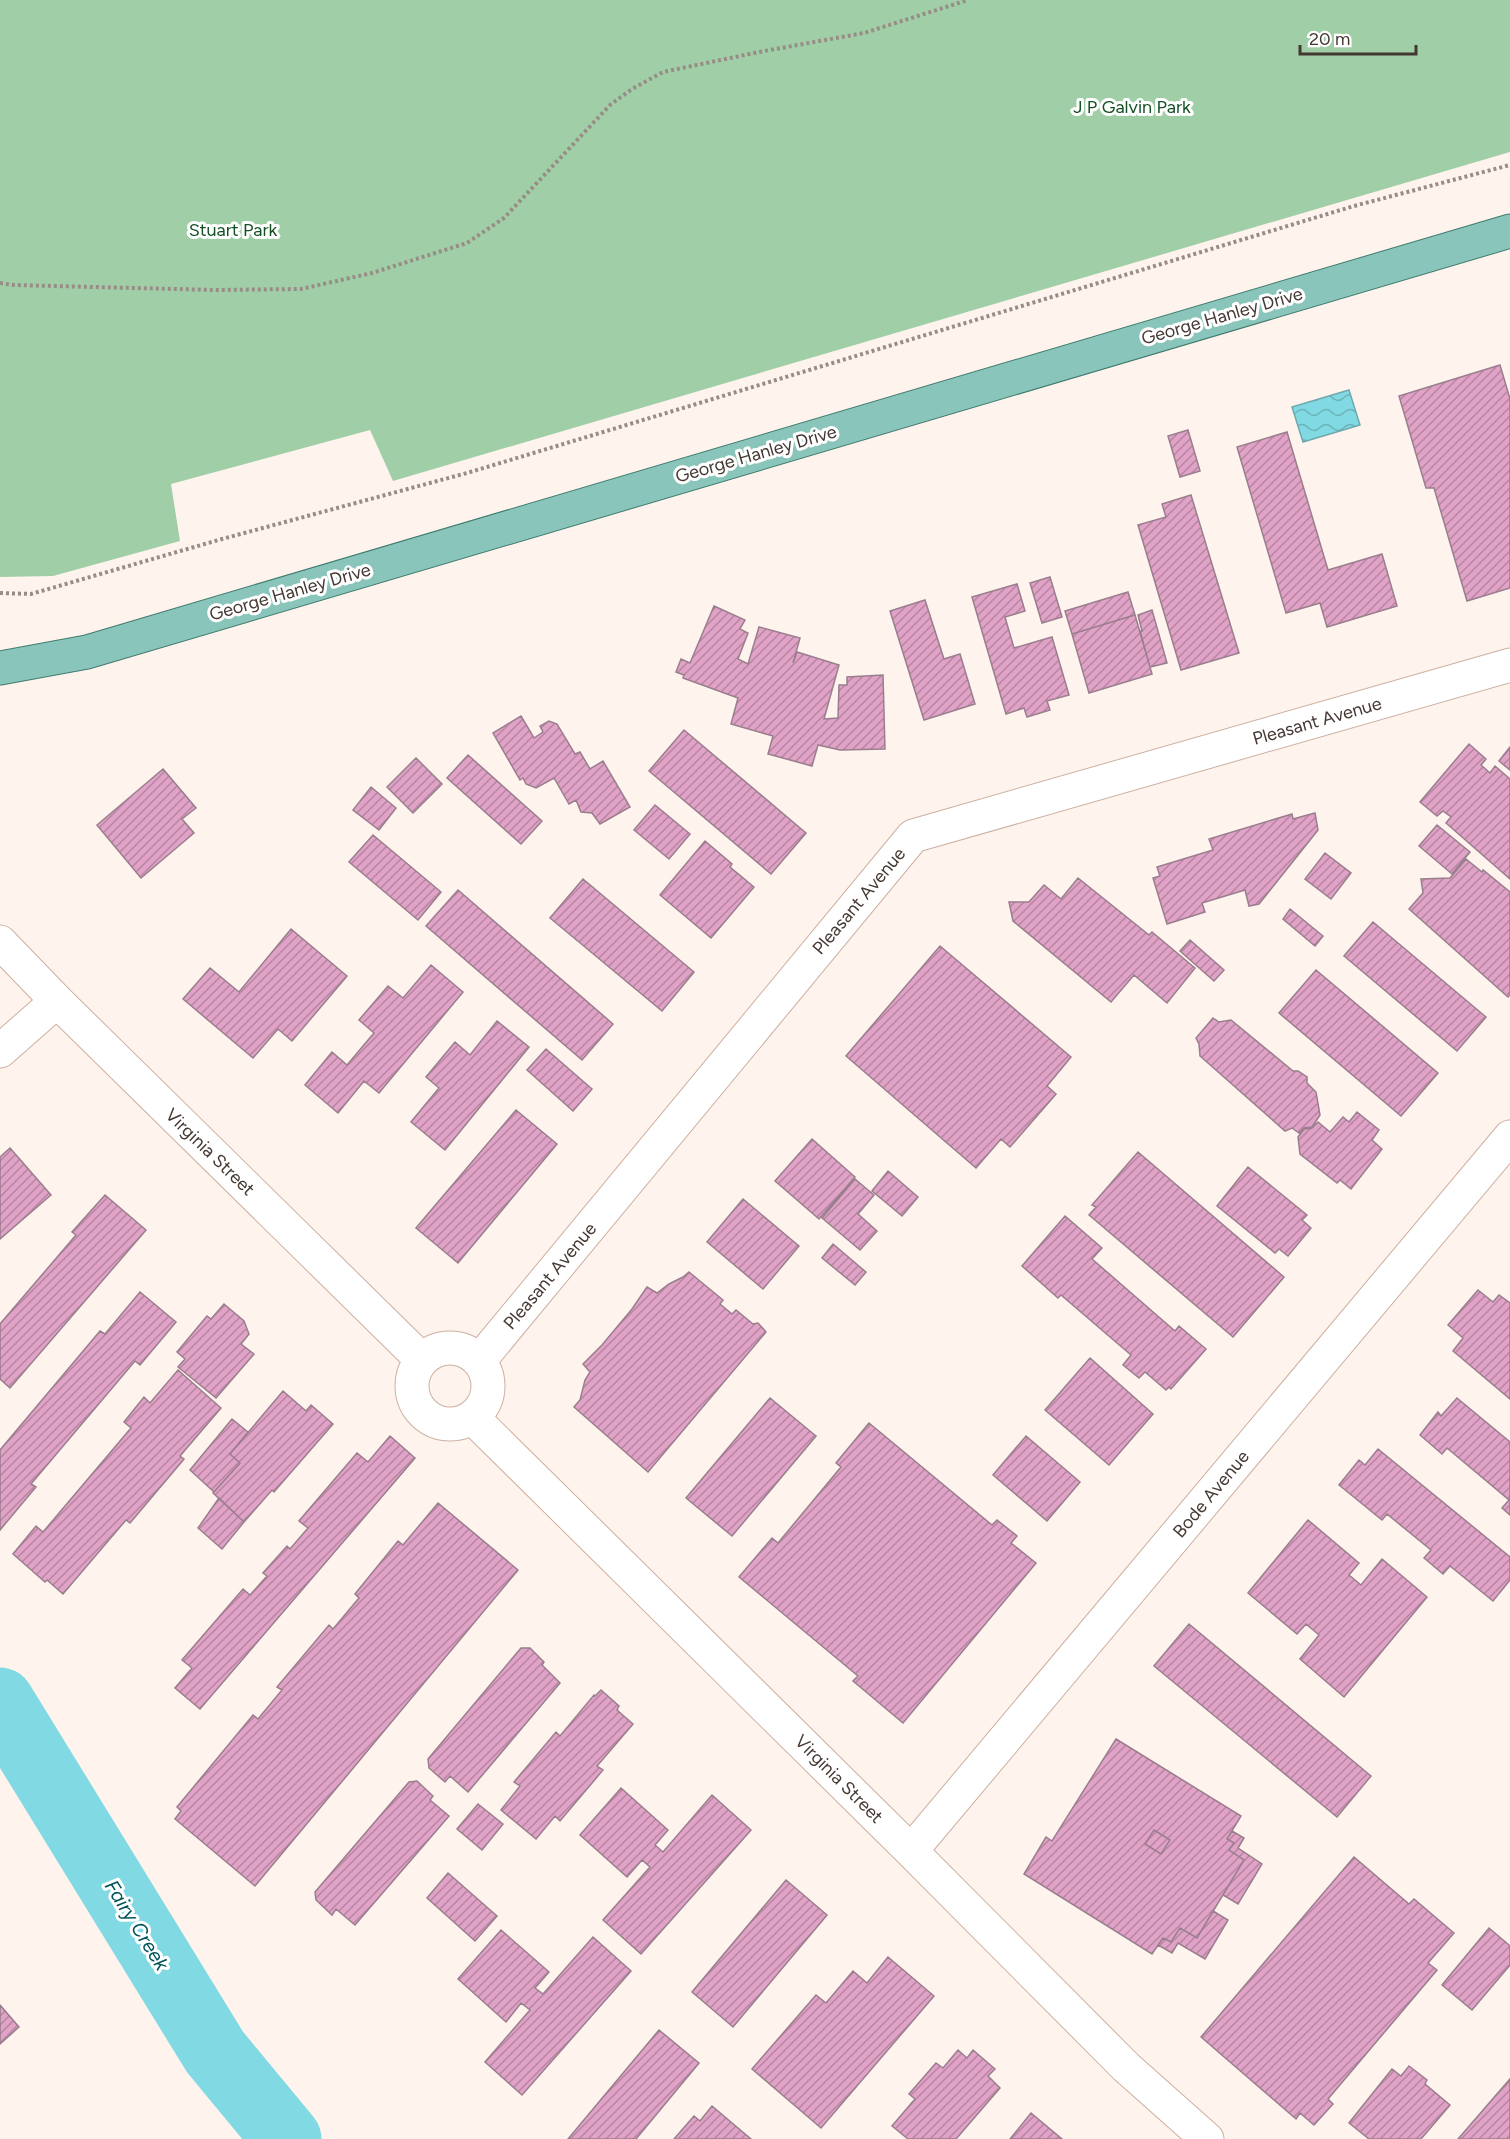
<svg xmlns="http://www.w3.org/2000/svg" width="1510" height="2139" viewBox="0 0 1510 2139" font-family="Figtree,sans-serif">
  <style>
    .green { fill: #a0cfa7 }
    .water { fill: url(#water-waves); stroke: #6fa9ae; stroke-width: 1.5 }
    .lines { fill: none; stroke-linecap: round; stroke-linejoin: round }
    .river { stroke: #81dae3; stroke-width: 69 }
    .building { fill: url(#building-hatch); stroke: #997e8d; stroke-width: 1.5 }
    .minor-casing { stroke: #ccb0a1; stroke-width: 35 }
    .major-casing { stroke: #3f7b6e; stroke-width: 35 }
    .path { stroke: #988c87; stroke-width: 4; stroke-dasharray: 3 3; stroke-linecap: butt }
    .minor { stroke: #fff; stroke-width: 33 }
    .major { stroke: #8ac5bb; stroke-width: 33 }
    .labels { text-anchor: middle; stroke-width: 6; stroke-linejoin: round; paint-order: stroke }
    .park-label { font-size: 18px; fill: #155025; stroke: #fff }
    .street-label { font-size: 18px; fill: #443833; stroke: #fff }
    .water-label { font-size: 20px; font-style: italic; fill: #00535a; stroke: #fff }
  </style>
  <defs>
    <pattern id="water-waves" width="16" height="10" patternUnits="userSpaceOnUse" patternTransform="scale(1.5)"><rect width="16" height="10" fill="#81dae3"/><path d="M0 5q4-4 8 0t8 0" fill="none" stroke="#6bb2b9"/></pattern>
    <pattern id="building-hatch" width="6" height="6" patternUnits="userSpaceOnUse" patternTransform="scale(1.5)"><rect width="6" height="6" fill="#e0a2c6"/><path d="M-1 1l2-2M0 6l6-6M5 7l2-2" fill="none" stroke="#b785a1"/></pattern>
  </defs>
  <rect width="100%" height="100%" fill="#fff3ed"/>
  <path class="green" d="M0,0h1510v152l-1117,329 -23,-51 -199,54 9,57 -127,35 -53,1z"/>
  <path class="water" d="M1349,390l11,35 -57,17 -11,-35z"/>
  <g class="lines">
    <path class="river" d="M0,1702l215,350 72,87"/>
  </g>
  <path class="building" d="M1500,365l10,34v189l-43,13 -33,-113h-8l-27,-92z
    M1188,430l12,41 -20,6 -12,-41z
    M1287,432l41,138 54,-16 15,52 -70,21 -7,-24 -34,10 -49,-166z
    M1191,495l48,158 -58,17 -43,-145 28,-8 -4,-13z
    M1050,577l12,40 -20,6 -12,-40z
    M1017,584l8,27 -20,6 9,31 38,-11 17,58 -22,6 3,9 -23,7 -3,-9 -18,6 -34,-117z
    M1128,592l7,23 -63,19 -7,-23z
    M925,600l19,59 16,-5 15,50 -51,16 -34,-109z
    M714,606l31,14 -5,9 8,4 -10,26 10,5 11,-37 41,11 -7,25 4,-11 42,13 -15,54 14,-1 1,-33h8v-8l36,-2 2,74 -45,1 -22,-5 -6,21 -44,-12 5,-18 -42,-12 7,-26 -55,-20 1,-3 -8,-3 5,-13 9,4z
    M1152,610l15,53 -17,4 -10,-36h2l-4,-16z
    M1135,615l17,59 -63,19 -17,-59z
    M521,716l13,22 9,-6 -3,-6 9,-5 8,3 18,30 5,-2 10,17 13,-8 27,46 -30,17 -8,-11 -11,-1 -5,-12 -7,4 -15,-26 -18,10 -10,-4 -3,-6 -3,2 -27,-47z
    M684,730l122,103 -35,41 -122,-103z
    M1469,744l17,15 -5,6 9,8 5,-7 15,13v100l-64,-56 5,-6 -8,-6 -6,5 -17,-14z
    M1510,747v23l-11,-9z
    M468,755l74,66 -21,23 -74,-66z
    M416,758l26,26 -29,29 -26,-26z
    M163,769l33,39 -14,11 12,14 -53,45 -44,-53z
    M371,787l25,21 -17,22 -26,-20z
    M655,805l35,29 -21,25 -35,-29z
    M1315,813l3,17 -59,74 -10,2 -4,-16 -43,13 3,9 -38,12 -14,-46 7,-2 -3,-9 56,-17 -4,-11 83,-25 1,5z
    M1437,825l33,27 -18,22 -33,-28z
    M373,835l68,57 -23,28 -69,-58z
    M705,841l27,23 -2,3 24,20 -43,51 -51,-43z
    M1325,853l26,20 -20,26 -26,-20z
    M1466,859l16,13 1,-2 27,22v103l-2,2 -99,-88 14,-16 -2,-14 29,-1z
    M1078,878l71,57 3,-3 43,36 -28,35 -33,-28 -23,27 -98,-81 -4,-19h20l15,-17 17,14z
    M583,879l111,93 -32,39 -112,-93z
    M458,890l155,134 -31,36 -156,-134z
    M1290,909l33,27 -8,10 -32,-27z
    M1373,922l113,95 -29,34 -113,-95z
    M291,929l56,47 -55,65 -14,-12 -25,29 -70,-59 27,-31 29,24z
    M1190,940l34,30 -10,11 -34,-30z
    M940,946l131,111 -24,29 9,8 -46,53 -9,-8 -25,29 -130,-112z
    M431,965l32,27 -84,101 -15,-12 -26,32 -33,-28 27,-33 15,13 27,-32 -15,-13 29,-34 15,12z
    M1316,970l122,103 -37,43 -122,-103z
    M1213,1018l6,4 12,-2 62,51h5l9,6v6l9,9 4,23 -8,12 -8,1 -5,5 -7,-5 -7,3 -85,-75 -1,-12 -3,-6z
    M497,1021l32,26 -84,103 -34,-28 28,-34 -13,-11 29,-35 15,13z
    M546,1049l46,40 -19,22 -46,-41z
    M516,1110l41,34 -99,119 -42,-35z
    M1357,1112l22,18 -7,10 10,9 -31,40 -11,-9 -3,3 -37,-29 -2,-17 6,-8 8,-1 6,-6 12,10 13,-15 6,5z
    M812,1139l43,38 -36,42 -44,-38z
    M10,1148l41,47 -51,44v-82z
    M1138,1152l146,125 -51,60 -144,-122 7,-8 -4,-2z
    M1248,1167l59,48 -5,5 9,8 -23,28 -9,-7 -4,4 -58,-47z
    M888,1171l30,26 -16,19 -30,-25z
    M855,1179l19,16 -16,19 19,17 -17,19 -38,-32z
    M105,1195l41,35 -136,158 -10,-9v-55l76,-89 -4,-3z
    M743,1199l56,47 -36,43 -56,-47z
    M1065,1216l37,32 -10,11 83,72 4,-5 27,23 -35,40 -2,-2 -3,3 -21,-18 -6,6 -16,-13 8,-10 -70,-60 -3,3 -36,-32z
    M833,1244l33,28 -11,13 -33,-27z
    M689,1272l34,28 -3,4 12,10 4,-4 17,14 5,-1 8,9 -118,140 -74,-65 6,-7 5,-20 5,-8 -7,-8 19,-19 30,-36 15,-22 10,6 12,-9 14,-7z
    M1478,1290l15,12 6,-7 11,8v96l-57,-48 10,-13 -15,-13z
    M140,1292l36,30 -36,43 -5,-4 -104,123 5,3 -36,43v-80l100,-119 5,3z
    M224,1304l20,17 5,13 -8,10 13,10 -38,44 -38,-31 7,-8 -8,-7 30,-36 4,3z
    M1090,1358l63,56 -44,51 -64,-55z
    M178,1370l43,38 -41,48 4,3 -54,64 -4,-3 -63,74 -16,-14 -2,2 -32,-28 23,-28 7,6 88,-104 -7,-6 20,-25 6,6z
    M283,1391l23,20 5,-6 22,19 -59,68 -2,-2 -28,32 -31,-29 27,-30 -10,-9z
    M770,1398l46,38 -84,100 -46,-38z
    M770,1398l46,38 -84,100 -46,-38z
    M1457,1398l53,44v73l-8,-7 7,-8 -62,-52 -5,6 -22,-19 18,-23 3,4z
    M232,1419l16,13 -18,22 10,9 -26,29 -24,-22z
    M869,1423l123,102 5,-5 20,16 -6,7 25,20 -133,160 -50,-42 5,-5 -119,-99 33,-39 6,5 63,-76 -5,-4z
    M390,1436l25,22 -215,251 -25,-21 17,-20 -10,-8 61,-71 7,6 17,-19 -4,-3 24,-27 3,3 18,-21 -9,-7 58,-68 11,9z
    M1026,1436l54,46 -33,39 -54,-46z
    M1378,1449l132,108v23l-17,21 -43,-35 -7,8 -19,-16 7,-8 -44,-36 -5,6 -43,-35 20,-25 6,5z
    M219,1498l25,24 -22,27 -24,-21z
    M438,1503l80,67 -263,316 -80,-67 6,-8 -4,-4 76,-92 5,4 24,-29 -5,-3 52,-62 4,4 26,-31 -4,-4 43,-53 5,4z
    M1308,1520l51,43 -10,12 12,10 21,-26 45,38 -83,100 -44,-38 19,-24 -13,-11 -9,10 -49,-41z
    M1189,1624l182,152 -34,41 -183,-151z
    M521,1648h9l14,14 -2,3 18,18 -92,109 -18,-16 -5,6 -16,-14 -1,-9z
    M601,1690l18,16 -2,4 16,14 -36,42 6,4 -43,51 -5,-5 -19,23 -35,-29 19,-24 -6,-4 42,-50 4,4 34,-41 1,1z
    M1116,1739l125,77 -14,23 7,4 -5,7 15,10 -47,78 -17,-10 -9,14 -8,-4 -11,16 -128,-80 22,-37 6,4z
    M417,1781l16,15 -3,4 19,16 -94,109 -19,-16 -4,6 -16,-15 -1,-8 94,-110z
    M621,1788l47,42 -13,15 8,7 49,-57 39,35 -110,124 -38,-34 47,-53 -8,-7 -15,17 -47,-42z
    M478,1804l25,20 -21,26 -25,-21z
    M1154,1830l16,10 -9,14 -16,-10z
    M1232,1831l12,7 -6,10 24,16 -24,40 -15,-9 21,-35 -15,-10 5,-7 -7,-4z
    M1354,1857l55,47 5,-5 40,34 -26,30 9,7 -109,129 5,5 -19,21 -14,-12 -4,6 -95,-82z
    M448,1873l49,43 -22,25 -48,-43z
    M786,1880l41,35 -94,112 -41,-35z
    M1213,1911l15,9 -23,39 -27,-16 -6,10 -14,-8 5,-7 8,4 9,-14 17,10z
    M1489,1928l21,18v19l-38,45 -30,-25z
    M501,1930l48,42 -14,16 8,6 50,-57 38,34 -109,124 -37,-33 45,-52 -9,-7 -15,19 -48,-43z
    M888,1957l46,39 -113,132 -69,-59 64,-74 10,8 27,-32 14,12z
    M0,2005l19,22 -19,17z
    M659,2030l40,33 -63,76h-68z
    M958,2050l9,8 6,-8 22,19 -7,7 12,12 -44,51h-48l-16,-13 23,-27 -6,-5 27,-31 7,5z
    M1409,2066l18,14 -2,4 25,21 -29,34h-52l-20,-16 43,-54 9,7z
    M1510,2079v60h-52z
    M712,2106l39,33h-77l20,-23 6,5z
    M1031,2113l31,26h-52z"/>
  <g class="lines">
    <g class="minor-casing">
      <path id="minor" d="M0,942l57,59 365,359
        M0,1051l57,-50
        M412 1386a38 38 0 1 1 76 0a38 38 0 1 1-76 0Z
        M479,1361l434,-525 597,-171
        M472,1417l439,434 215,216 81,72
        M911,1851l599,-714"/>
    </g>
    <g class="major-casing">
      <path id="major" d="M0,668l87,-16 1423,-421"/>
    </g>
    <path class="path" d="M0,283l13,2 203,5 85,-1 71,-16 95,-30 37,-25 106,-113 22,-16 31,-17 96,-20 105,-19 104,-33
      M0,593l31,1 191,-55 245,-66 887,-267 156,-41"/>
    <use href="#minor" class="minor"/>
    <use href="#major" class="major"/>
  </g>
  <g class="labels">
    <g class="park-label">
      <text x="1132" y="113">J P Galvin Park</text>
      <text x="233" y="236">Stuart Park</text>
    </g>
    <g class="street-label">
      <text transform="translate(1222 316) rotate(-16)" y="6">George Hanley Drive</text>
      <text transform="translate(756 454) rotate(-16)" y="6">George Hanley Drive</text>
      <text transform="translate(290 592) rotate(-16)" y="6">George Hanley Drive</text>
      <text transform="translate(1317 721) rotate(-16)" y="6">Pleasant Avenue</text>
      <text transform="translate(859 901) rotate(-50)" y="6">Pleasant Avenue</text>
      <text transform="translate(210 1152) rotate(44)" y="6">Virginia Street</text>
      <text transform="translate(550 1276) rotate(-50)" y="6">Pleasant Avenue</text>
      <text transform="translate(1211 1494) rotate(-50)" y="6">Bode Avenue</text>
      <text transform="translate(839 1779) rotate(45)" y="6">Virginia Street</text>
    </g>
    <g class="water-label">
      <text transform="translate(137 1925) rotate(58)" y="7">Fairy Creek</text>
    </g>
  </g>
  <path d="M1300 45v9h116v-9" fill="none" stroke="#443833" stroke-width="3"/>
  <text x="1309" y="45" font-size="18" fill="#443833" stroke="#ffffff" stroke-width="4.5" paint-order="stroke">20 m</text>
</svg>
